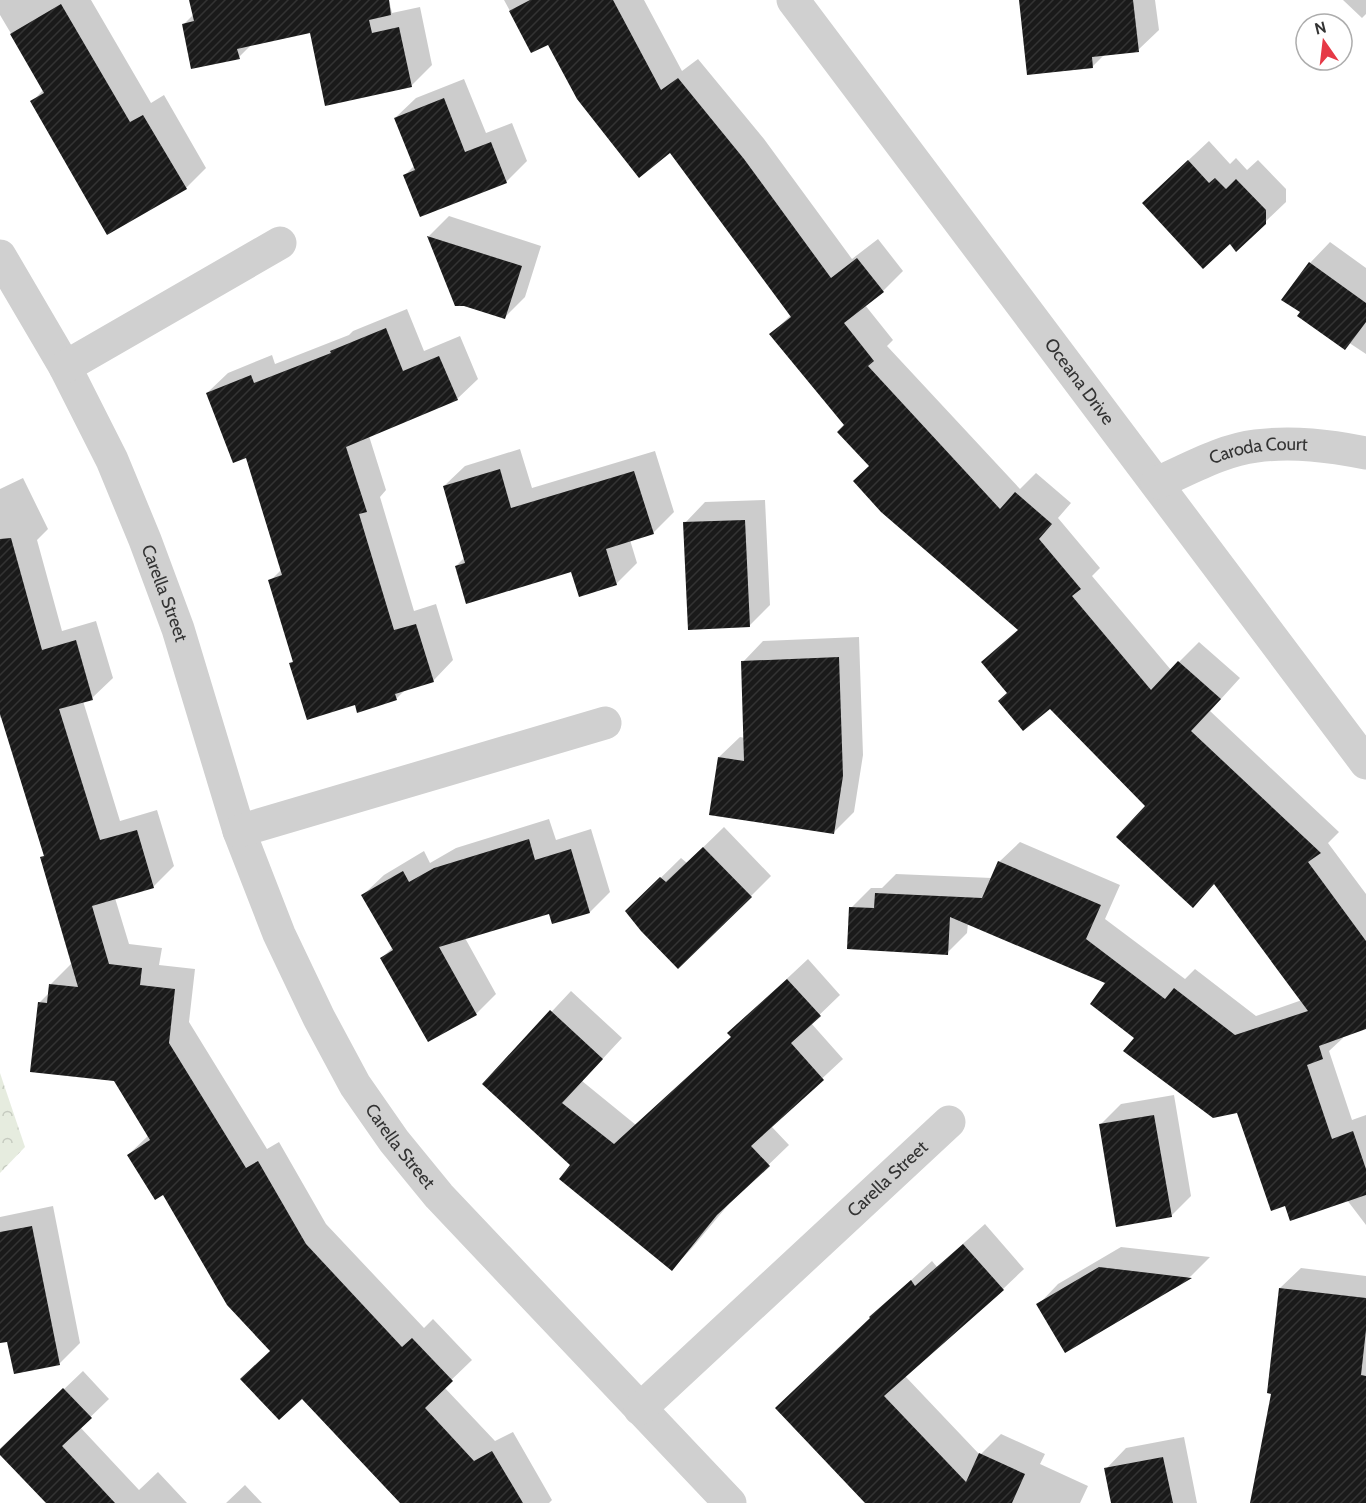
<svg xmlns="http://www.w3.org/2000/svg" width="1366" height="1503" viewBox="0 0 1366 1503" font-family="Cabin,sans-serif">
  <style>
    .forest { fill: url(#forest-crowns) }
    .shadow { fill: #0003 }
    .building { fill: url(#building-hatch) }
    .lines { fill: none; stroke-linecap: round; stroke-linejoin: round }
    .street { stroke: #d0d0d0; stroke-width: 33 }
    .labels { text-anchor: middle; stroke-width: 6; stroke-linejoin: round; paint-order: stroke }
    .street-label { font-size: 18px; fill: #333; stroke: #fff }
  </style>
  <defs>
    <pattern id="forest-crowns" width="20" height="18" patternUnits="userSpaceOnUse" patternTransform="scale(1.5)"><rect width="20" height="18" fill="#e6ecdf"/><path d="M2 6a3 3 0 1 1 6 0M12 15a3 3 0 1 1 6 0" fill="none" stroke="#c6cbc0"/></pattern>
    <pattern id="building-hatch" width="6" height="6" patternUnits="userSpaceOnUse" patternTransform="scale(1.5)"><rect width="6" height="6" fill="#1a1a1a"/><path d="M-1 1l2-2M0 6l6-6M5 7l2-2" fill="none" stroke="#333"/></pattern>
  </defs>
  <rect width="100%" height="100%" fill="#fff"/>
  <path class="forest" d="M0,1073l25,74 -25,26z"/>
  <path class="shadow" d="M0,0h91l60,103 13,-8 42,73 -20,20 -154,-86 12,-13 -44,-74z
    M191,0h198l3,13 28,-6 12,58 -20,20 -86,20 -15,-74 -59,13 -13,13 -55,-33 10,-10z
    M504,0h140l38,71 16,-12 66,80 88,120 26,-20 25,32 -20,20 -18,14 28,35 -6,6 133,143 16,-16 35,30 -13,15 42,50 -8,8 79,94 28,-28 41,36 -30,33 129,121 -11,11 38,51v133l-24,9 1,2 -14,13 23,69 14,-5v110l-19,-25 -61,4 -48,-93 -102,-74 -29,-55 -139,-59 -1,10 -20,20 -96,-45 20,-20h11l14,-14 96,4 7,-16 21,-20 100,43 -15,34 80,60 10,-10 61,47 46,-16 -87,-117 -23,23 -45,-100 -97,-99 -41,-14 -26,-31 36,-33 -149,-163 -24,-41 -75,-91 20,-19 -120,-164 -123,-108 -16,8z
    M1020,0h135l4,30 -21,20 -33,4 -12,12z
    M1343,0h23v14l-4,4z
    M464,79l22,54 26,-10 15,38 -21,21 -85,34 -16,-41 9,-9 -19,-48 21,-20z
    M1209,141l21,23 6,-6 11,12 11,-10 28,29v13l-21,20 -101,-39z
    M449,216l92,30 -16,51 -20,20 -41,-13h-8l-27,-68z
    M1330,242l36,26v86l-83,-55 27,-36z
    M407,309l17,42 36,-15 18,43 -21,20 -88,37 17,54 -6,7 34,114 22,-7 17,56 -20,21 -27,8 -10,10 -40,5 -65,-41 3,-3 -24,-79 12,-12 -35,-113 -40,-63 21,-20 44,-18 3,9 74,-29 4,-4z
    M520,449l12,39 123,-37 19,61 -21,21 -23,7 7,23 -21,21 -44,-13 -116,-5 9,-9 -21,-71 21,-20z
    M23,478l25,51 -11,11 25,91 34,-10 17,57 -21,20 -9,3 37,120 37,-11 17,56 -21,21 -38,11 14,46 33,4 -3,17 36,4 -6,53 78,127 12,-7 47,82 98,104 9,-9 39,41 -28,27 51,54 18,-9 39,68 -3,3h-147l-130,-152 -109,-158 -35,-38 21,-20 -34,-55 -75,-78 9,-9 1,-8 21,-21 2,1 -31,-107 3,-3 -43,-138 -2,1v-229z
    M765,500l5,105 -21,21 -64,-103 20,-21z
    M859,637l4,118 -9,57 -21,21 -114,-76 21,-20 5,1 -2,-76 20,-21z
    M549,819l7,21 35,-11 19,63 -20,20h-40l-85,26 31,56 -20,20 -94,-56 11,-11 -30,-52 21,-20 40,-24 6,12 26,-15z
    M724,827l47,49 -20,20 -124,15 54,-53 6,5z
    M808,959l32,36 -29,28 32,36 -72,67 18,19 -56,54 -41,49 -20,21 -100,-104 -88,-81 87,-93 51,47 -40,43 54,44 96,-89 -3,-3z
    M1174,1095l17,101 -20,20 -71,-91 21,-21z
    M53,1206l27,137 -21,21 -50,-24 -9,2v-125z
    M985,1224l39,45 -21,20 -98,87 75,79 21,-21 44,20 -5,10 48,22 -8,17h-213l4,-186 61,-56 5,6z
    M1121,1247l89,10 -19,19 -126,75 -27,-46 20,-21z
    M1301,1268l65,8v227h-114l21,-110 7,-105z
    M83,1371l26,28 -29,28 59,63 19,-18 29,31h-140l-47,-50 17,-19z
    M1184,1437l13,66h-85l-6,-34 20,-21z
    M245,1485l17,18h-36z"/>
  <path class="building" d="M189,0h200l2,15 -22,5 3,13 27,-6 13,60 -87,19 -15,-73 -73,16 3,10 -49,10 -9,-45 12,-3z
    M530,0h83l48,90 17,-12 66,81 87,119 26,-20 27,34 -40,31 30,38 -6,5 132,143 15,-17 37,32 -13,15 42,50 -9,7 79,94 27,-29 43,38 -30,32 130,122 -13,9 58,79v88l-47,17 4,13 -16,6 25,74 21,-8 13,38v26l-76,26 -5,-15 -14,5 -34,-98 -24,5 -90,-67 11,-13 -44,-34 15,-21 -155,-66 -2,38 -101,-6 2,-42 25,1 1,-15 107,5 16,-37 103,44 -15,34 79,60 9,-11 61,47 73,-24 -94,-127 -21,24 -77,-71 29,-31 -95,-97 -27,22 -25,-30 9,-8 -26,-31 37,-32 -137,-118 -28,-31 16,-15 -32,-34 7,-7 -75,-91 22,-17 -121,-164 -31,25 -62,-79 -29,-54 -17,8 -22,-42z
    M1019,0h114l6,52 -47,5 1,11 -66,7z
    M61,4l69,118 13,-7 44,74 -80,46 -77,-134 14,-8 -34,-59z
    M444,98l21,54 26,-10 16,41 -87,34 -17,-42 12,-5 -21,-52z
    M1188,160l21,23 6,-5 11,11 10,-10 30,31v14l-30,28 -6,-8 -27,25 -61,-66z
    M427,236l95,30 -17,53 -41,-13h-9z
    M1309,262l57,41v19l-21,28 -48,-34 3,-4 -19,-12z
    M386,328l17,43 36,-15 19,44 -112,47 21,65 -8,2 35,116 22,-6 18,58 -39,12 2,6 -40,13 -2,-8 -48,15 -18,-57 4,-1 -25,-82 14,-5 -36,-117 -13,5 -27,-70 45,-18 3,8 77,-30 -1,-2z
    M500,469l11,39 123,-37 20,63 -48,15 11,36 -38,12 -8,-25 -105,32 -11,-38 10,-3 -22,-77z
    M745,520l5,107 -62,3 -5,-108z
    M11,538l31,112 34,-10 17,60 -34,9 41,131 37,-10 17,58 -62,18 17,58 33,4 -2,17 35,4 -6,54 77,125 12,-7 48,83 96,103 10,-9 41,43 -28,27 49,53 18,-10 31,52h-123l-98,-104 -23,21 -39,-41 30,-28 -43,-46 -64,-110 -8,5 -28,-45 23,-15 -36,-59 -84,-9 8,-70 9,1 2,-19 29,3 -38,-130 4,-1 -44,-142v-175z
    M839,657l4,119 -9,58 -125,-19 9,-58 26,4 -3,-100z
    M529,839l6,21 36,-11 19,64 -38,11 -3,-10 -110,33 38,68 -49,27 -48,-84 13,-8 -32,-55 42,-24 6,11 25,-14z
    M703,847l49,50 -74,72 -37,-38 -16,-20 35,-34 6,5z
    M787,979l34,37 -30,27 33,37 -73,66 19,20 -53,49 -45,56 -113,-92 11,-14 -88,-81 68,-74 53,49 -41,44 52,41 117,-107 -4,-4z
    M1154,1115l18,102 -56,10 -17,-103z
    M32,1226l28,139 -46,9 -7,-32 -7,1v-111z
    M963,1244l41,46 -120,106 82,86 13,-29 46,21 -13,29h-147l-90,-95 95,-90 -1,-1 42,-37 4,6z
    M1099,1267l93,11 -127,75 -29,-49z
    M1279,1288l87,10v32l-5,45 5,1v127h-116l21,-109 -4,-1z
    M63,1388l29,30 -30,28 53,57h-69l-46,-48v-6z
    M1163,1457l10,46h-62l-7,-35z"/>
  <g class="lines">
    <g class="street">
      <path id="s1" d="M793,0l573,763"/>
      <path id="s2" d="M0,256l65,111 47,93 33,80 33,89 61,202 40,103 40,84 36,67 39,56 45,55 291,307"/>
      <path d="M65,367l215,-124"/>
      <path id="s3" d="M1157,483c32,-14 65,-33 99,-37 37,-5 74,0 110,7"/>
      <path d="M239,831l366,-108"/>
      <path id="s4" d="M640,1409l309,-287"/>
    </g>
  </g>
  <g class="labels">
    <g class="street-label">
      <text dy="6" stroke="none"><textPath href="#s1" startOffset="477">Oceana Drive</textPath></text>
      <text dy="6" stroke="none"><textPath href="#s3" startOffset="108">Caroda Court</textPath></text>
      <text dy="6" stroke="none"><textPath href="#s2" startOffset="376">Carella Street</textPath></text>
      <text dy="6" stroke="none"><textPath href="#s2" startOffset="981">Carella Street</textPath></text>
      <text dy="6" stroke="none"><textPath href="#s4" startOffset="338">Carella Street</textPath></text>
    </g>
  </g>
  <g transform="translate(1324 42) rotate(346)"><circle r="28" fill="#ffffff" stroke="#adadad" stroke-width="1.5"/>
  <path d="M0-4.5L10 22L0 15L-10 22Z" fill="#e63946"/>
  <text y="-9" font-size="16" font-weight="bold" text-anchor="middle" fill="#333333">N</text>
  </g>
</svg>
